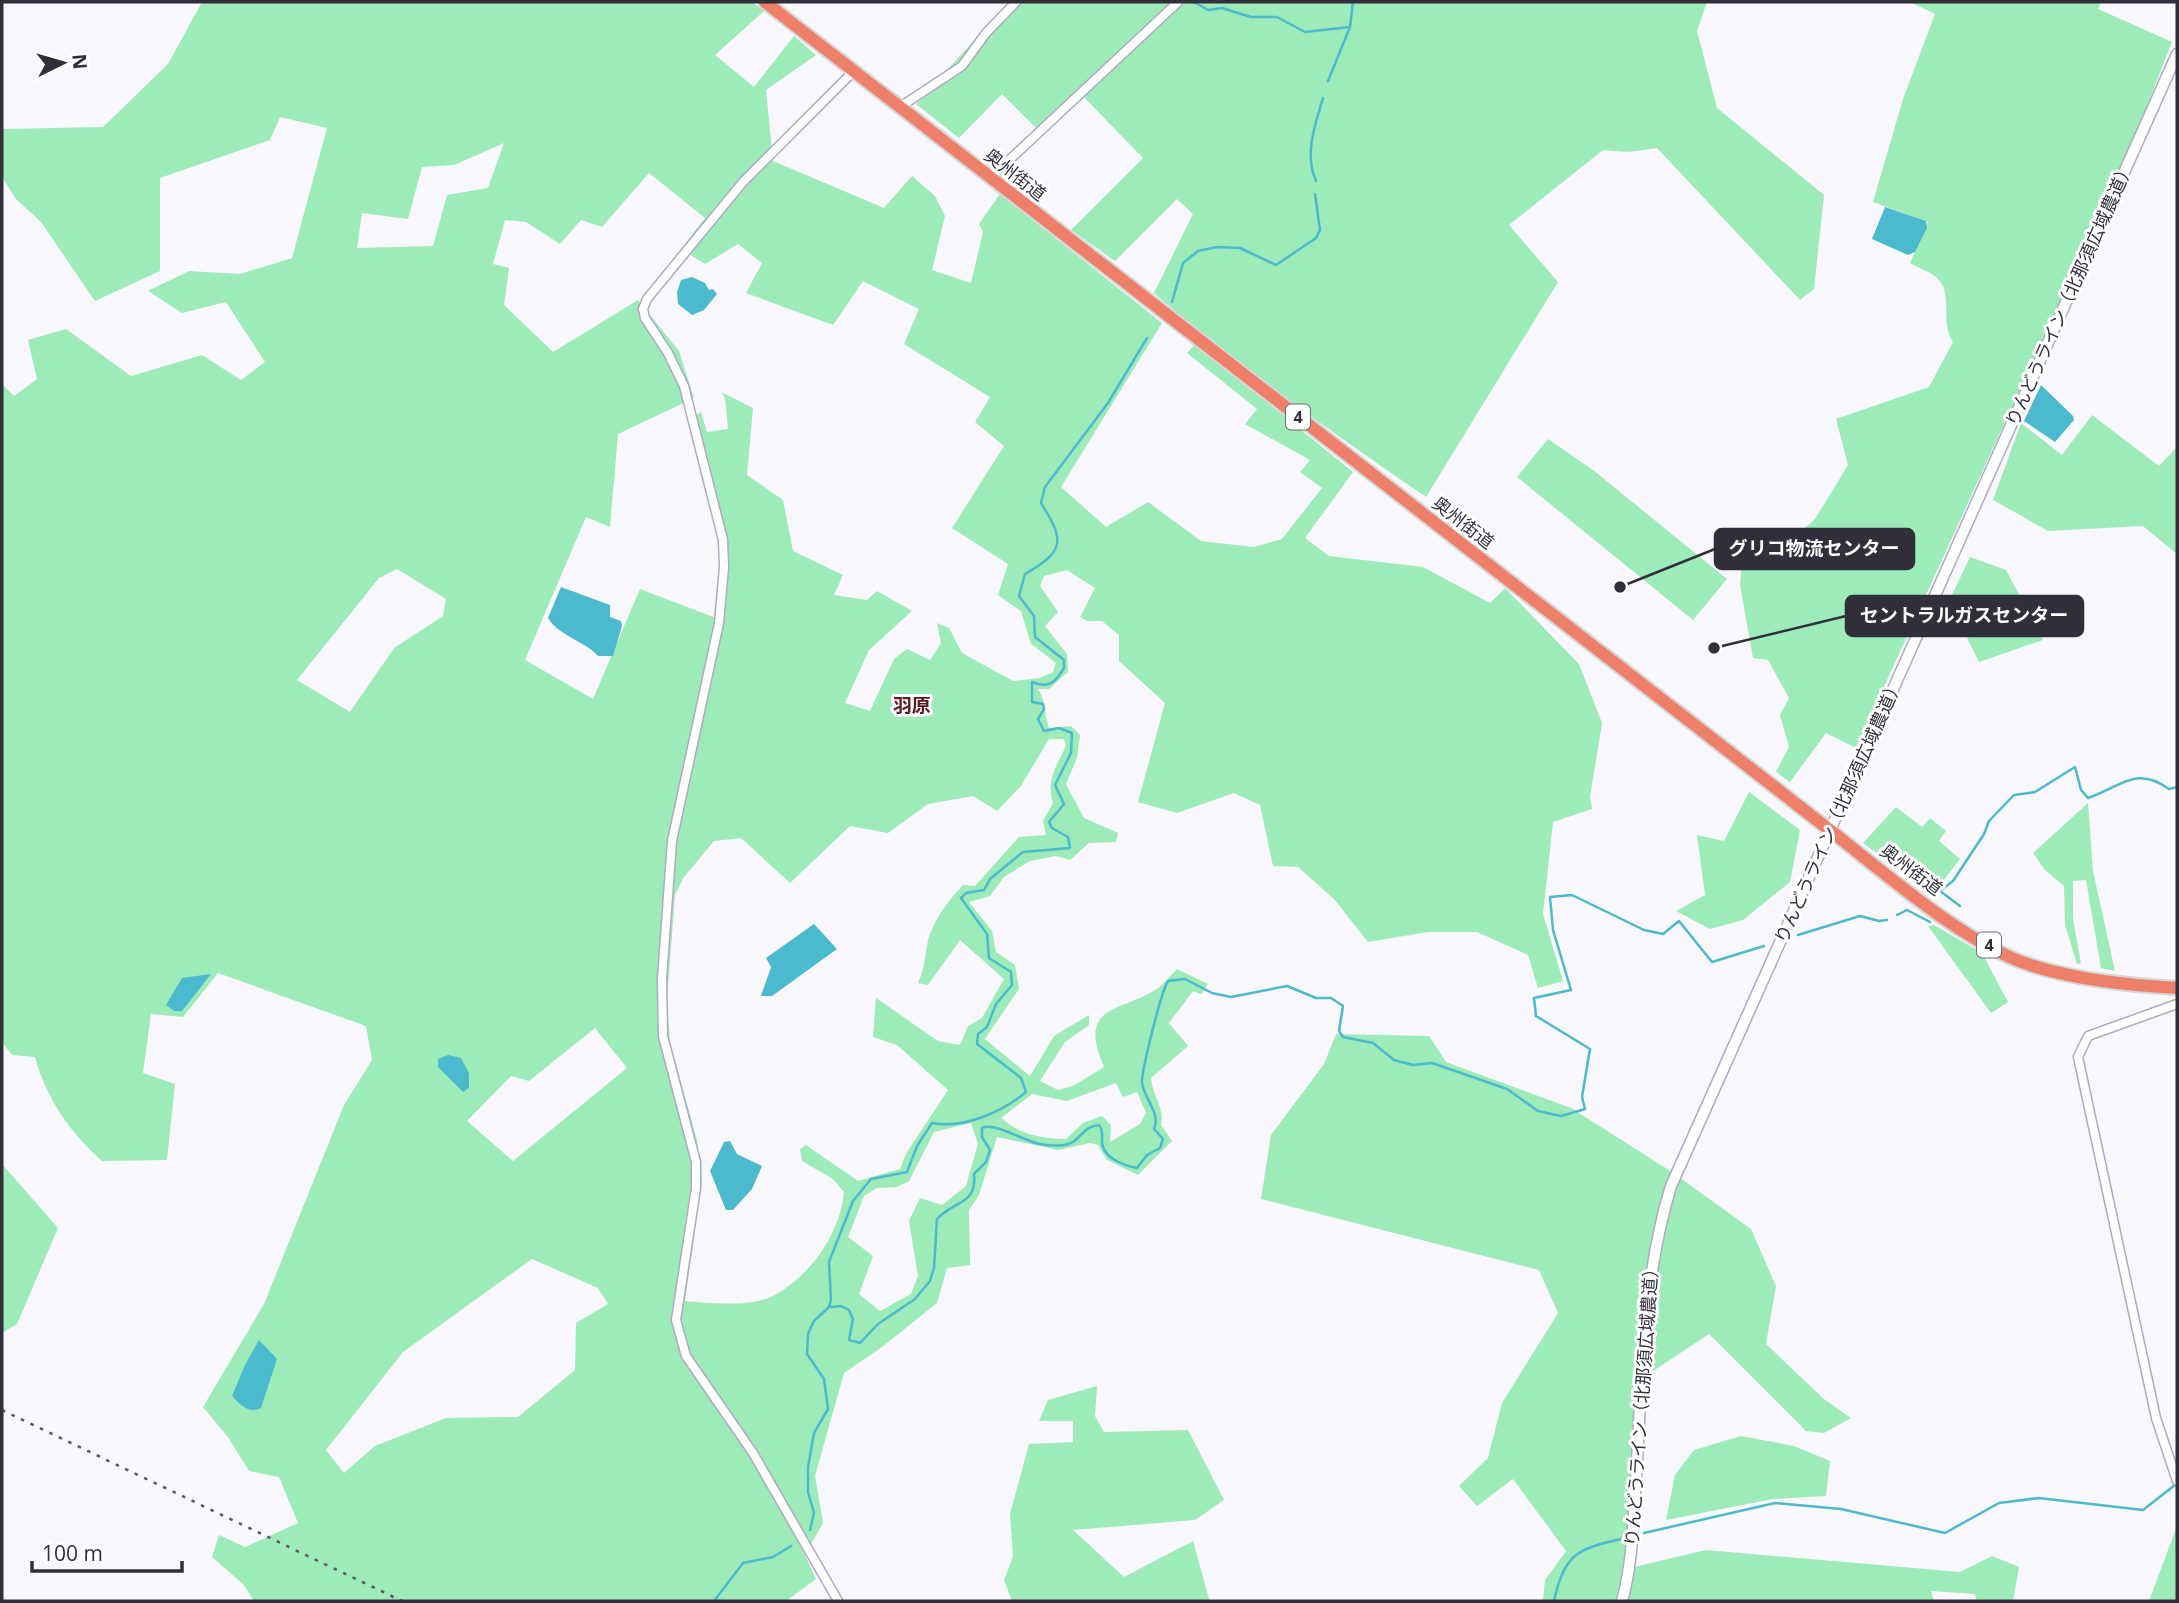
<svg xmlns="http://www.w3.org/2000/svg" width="2179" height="1603" viewBox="0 0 2179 1603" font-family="'Open Sans','Noto Sans JP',sans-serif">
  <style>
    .green { fill: #9debb8; fill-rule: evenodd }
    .water { fill: #4bbace }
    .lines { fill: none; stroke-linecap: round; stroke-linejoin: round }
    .stream { stroke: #4bbace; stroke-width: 2.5 }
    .minor-casing { stroke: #aeaac3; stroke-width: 11 }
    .tertiary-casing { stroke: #aeaac3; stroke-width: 13 }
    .trunk-casing { stroke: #d6d5d7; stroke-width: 16 }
    .minor { stroke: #fff; stroke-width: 8 }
    .tertiary { stroke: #fff; stroke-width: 10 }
    .trunk { stroke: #ee7f68; stroke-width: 12 }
    .rail { stroke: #58565f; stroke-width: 2.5; stroke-dasharray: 3.5 7; stroke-linecap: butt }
    .labels { text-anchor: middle; stroke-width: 6; stroke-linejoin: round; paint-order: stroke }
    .shield { fill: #fff; stroke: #6f6d74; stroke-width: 2 }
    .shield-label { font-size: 16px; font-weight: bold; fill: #312f39 }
    .street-label { font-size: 18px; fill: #312f39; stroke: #fff }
    .neighbourhood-label { font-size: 19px; font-weight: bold; fill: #5e191c; stroke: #fff }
    .leader { fill: none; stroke: #312f39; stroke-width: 2.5 }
    .callout-dot { fill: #312f39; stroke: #fff; stroke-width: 2.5 }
    .callout { fill: #312f39; stroke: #312f39; stroke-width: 2.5 }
    .callout-label { font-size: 19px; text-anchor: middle; font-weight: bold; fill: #fff }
  </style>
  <rect width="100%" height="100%" fill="#f8f7fc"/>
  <path class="green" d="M202,2h550l12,9 -49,44 39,32 40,-51 22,19 -50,35 7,71 111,47 28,-32 23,20 10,20 -13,54 39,13 12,-51 -4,-8 21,-30 162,129 -101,164 45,40 42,-25 53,39 53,6 28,-8 40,-51 -22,-16 10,-12 -65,-36 12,-15 -70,-56 8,-9 158,128 -48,66 24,18 94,11 67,36 15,-15 74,76 23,59 -12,74 2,12 -39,13 -10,92 20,67 -25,7 -10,-33 -51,-23h-49l-60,10 -34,-43 -36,-32 -25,-1 -13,-61 -26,-12 -57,20 -39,-11 27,-99 -46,-42v-26l-17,-14h-15l-7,-4 15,-29 -28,-18 -23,6 -4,10 18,26 -13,14 22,28 1,18 -19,17h-11c8,13 6,25 11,39l22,-2 9,9 -3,23 -11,26 18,34 34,15 -2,9 -27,1 -19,17 -14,-4 -26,5 -26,16 -14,19 -21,6 23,29 4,21 19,13 4,24 -34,50 45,37 24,-40 35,-21v10l-24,17 -25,39 18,9 15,-4 31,-19c-27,-63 15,-54 53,-78 7,-5 13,-13 20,-20l31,15 -7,10 -8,-3 -24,32 19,23 -37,32c1,17 14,30 10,47l11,16 -34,34 -31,-15 -9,-15 -8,-2 -32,7 -61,-13 -18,58 -10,15 1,55 -23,3 -10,35 -55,44 -38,26 -29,103 8,47 -18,32 11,24 -30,22h-532l-10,-16 -32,-28 7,-22 26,12 53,-24 -19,-46 -30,-6 -21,-34 -25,-30 61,-103 80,-199 28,-45 -6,-34 -148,-53 -35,44 -32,-3 -8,59 32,11 -8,76 -65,1c-32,-29 -55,-61 -67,-104l-23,-2 -10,-13v-658l12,12 23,-17 -9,-39 38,-11 65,47 71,-21 39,25 24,-18 -39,-60 -44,11 -34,-22 41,-20 51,3 52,-16 35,-130 -47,-11 -10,23 -110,38v93l-65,30 -54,-79 -25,-23 -14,-22v-48l101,-2 65,-63zM504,143l-16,45 -41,7 -14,51 -76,2 5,-35 46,6 14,-52 32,-2zM649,173l56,45 -24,31 24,15 33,-20 24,19 -16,30 87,32 30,-44 56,28 -15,35 86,53 -15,25 29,24 -52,82 56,36 -10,31 23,16 10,33 25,19 -3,9 -13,6 -27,3 -51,-28 -13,-25 -12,-5 4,20 -11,17 -23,-11 -13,10 -24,52 -25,-8 24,-53 43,-39 -35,-20 -10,9 -33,-5 9,-20 -50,-24 -10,-51 -36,-25 6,-67 -32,-16 4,6 3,31 -21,3 -6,-20 -6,4 30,124 2,57 -11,21 -76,-29 -47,110 -68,-39 61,-143 24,10 8,-93 76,-36 -15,-47 -41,-51 -85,52 -49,-47 5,-37 -16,-4 12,-44 21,2 34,22 21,-24 21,7zM397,569l49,30 -3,17 -49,32 -44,64 -53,-32 82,-102zM1049,739h15l2,7c-10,20 -20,35 -13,57l-10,18 3,14 -27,2 -44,49 -12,-1c-14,15 -29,34 -35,55 -3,16 -3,28 -10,43l10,2 32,-45 44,39 -22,39 -14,8 -8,19 -22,-4 -62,-43 -3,39 24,8 51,45 -41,62 -7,17 -42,12 -52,-36 -6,4 2,12 31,18 11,13c-4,41 -32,82 -69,103 -24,13 -65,8 -90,6l17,-120 -5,-41 -27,-98 -3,-42 8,-105 9,-18 30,-36 27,-3 49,45 60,-57 38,7 40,-29 45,-8 24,15 24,-25zM595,1028l32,40 -114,93 -46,-40 44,-45 18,5zM1116,1083l7,14 14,-5 9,21 -6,11 -30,18 1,-17 -9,-9 -19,7 -17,16c-26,-1 -44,-3 -65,-21l31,-24 35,7zM971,1123l7,21 -12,42 -24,19 -22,-7 -11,23 9,55 -7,18 -31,17 -21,-17 14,-38 -25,-19 16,-41 13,-8 20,-1 12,-6 25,-49zM532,1259l66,29 10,16 -32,19 -1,47 -57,47 -72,1 -71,28 -31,27 -18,-23 77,-98z
    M1009,2h698l-10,29 20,77 107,87 -10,94 -14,11 -143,-152 -29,4 -25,-2 -94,75 49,57 -132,215c-94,-64 -186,-130 -272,-204l39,-79 -16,-15 -62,62 -44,-31 72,-72 -65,-67 -41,38 -35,-35 -43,44 -43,-34z
    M1910,2h191l-3,7 74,33 -40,102 -276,604 -30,-15 -36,49 -14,-10 13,-25 -9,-32 9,-17 -21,-38 -15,-2 -13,-73 2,-28 22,9 51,-47 33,-54 -12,-46 93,-32 24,-45c-14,-20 2,-49 -17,-65 -7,-6 -18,-9 -26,-14l18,-41 -55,-20 30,-103 32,-85z
    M2092,415l67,51 18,-19v107l-34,-28 -95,5 -55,-31 28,-77 41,32z
    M1548,439l45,31 134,109 -34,41 -176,-143z
    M1970,557l36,13 37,70 -64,22 -30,-61z
    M1749,792l51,38 -10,52 -47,38 -33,9 -34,-18 29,-16 -8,-60 27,6z
    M2088,803l5,68 22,100 -14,-3 -15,-88 -13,1v38l8,44 -4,1 -12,-39 -1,-39 -19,-16 -12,-17z
    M1896,807l26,20 8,-9 16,13 -7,10 21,18 -28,36 -69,-52z
    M1934,925l48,28 26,49 -17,11 -63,-87z
    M1336,1034l93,2 17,26 125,46 101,64 79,57 25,57 -10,58 58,55 27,19 -27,15 -18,-2 -97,-97 -71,47 -4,186 72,-17 254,22 32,-16 27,11 -6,34h-36l-2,-7 -44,-3 3,10h-391l2,-21 21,-29 -53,-72 -36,27 -18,-20 29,-28 14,-55 56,-90 -19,-43 -278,-71 10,-64 53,-71z
    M2,1164l56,64 -41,96 -15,9z
    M1097,1386l-2,30 9,16 84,-2 36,70 -29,20 -122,10 51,47 69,-36 16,58 -2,2h-195l-8,-21 9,-23 -3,-43 19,-70 44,-2v-21h-34l9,-21z
    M1741,1436l53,10 36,15 -4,35 -53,3 -107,21 9,-45 19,-25z
    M2177,1526v75h-28z"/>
  <path class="water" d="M1885,207l41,14 1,7 -12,24 -7,3 -36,-16z
    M692,277l13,6 4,7 4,-1 4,5 -13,16 -12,5 -14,-11 -1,-12 4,-12z
    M2041,385l32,31 1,4 -19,22 -31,-21z
    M561,587l49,18v12l11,4 1,5 -9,30h-15c-13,-15 -39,-20 -50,-38z
    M814,924l23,25 -65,47h-11l10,-29 -5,-9z
    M211,974l-29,37h-8l-8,-6 16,-27z
    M448,1055l13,3 8,15v15l-6,4 -25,-25v-8z
    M730,1141l7,13 25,12 -10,23 -19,21h-7l-16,-39 14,-29z
    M259,1340l18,19 -16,49c-12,6 -21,-3 -29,-12l13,-31z"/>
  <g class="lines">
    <path class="stream" d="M1194,2l14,8 14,-2 29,9h26l28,15 45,-5 3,-25
      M1328,81l22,-54
      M1316,181c-12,-27 -1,-56 7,-83
      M1172,302l11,-39 15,-12 19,-4 23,1 36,17 40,-27 4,-8 -5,-36
      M1960,906l-20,-15 13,-10 31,-47 5,-13 25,-26 21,-3 40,-25 6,23 7,8c33,-11 48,-33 81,-9l8,-2
      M1897,915l10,-5 23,12
      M1798,935l62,-19 19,5 8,-1
      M829,1307l12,-1 8,4 4,9 -4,21 11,3 18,-19 37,-25 15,-18 4,-13 3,-49c18,-19 40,-14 37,-45l12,-12 4,-12 -8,-13v-9c14,-6 41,13 58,16 47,8 33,-16 59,-19 6,8 1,14 4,22 4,12 22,19 34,21l10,-13 13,-7 3,-9 -9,-10c7,-17 -10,-29 -12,-47 0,-13 19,-90 26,-101l17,-2 27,14 19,4 56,-11 29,12h15l12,8 -4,25 4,6 30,6 21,17 19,5 19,-2 75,26 31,22 23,5 24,-7 -3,-12 8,-48 -54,-33 -2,-18 37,-8 -18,-60 -3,-33 22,-2 72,35 19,4 16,-13 33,41 52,-16
      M810,1530l4,-17 -6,-21v-25l6,-34 14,-24 -4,-30 -17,-25 1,-20 6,-13 15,-14 2,-7 -2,-38 24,-61 18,-22 36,-7 10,-26 15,-23c32,6 70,-11 94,-31l-5,-14 -44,-34 1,-10 9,-7 9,-23 16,-19 -1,-13 -22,-14 -2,-24 -26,-36 5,-5 18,-3 6,-11 33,-27 47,-4 -2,-11 -16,-9 -3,-6 15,-18 -9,-19 16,-32 1,-20 -13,-5 -15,3 -6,-12 6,-10 -1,-5 -11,-2v-20c16,7 23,1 32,-14v-8l-29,-23 -1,-21 -15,-20 6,-22c40,-23 40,-33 16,-71l4,-16 63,-84 39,-65
      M1644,1533l131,-30 66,6 104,24 54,-30 40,-5 104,12 32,-25
      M714,1601l29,-38 30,-6 18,-11
      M1554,1601c11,-53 28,-52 75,-64"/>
    <g class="minor-casing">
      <path id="minor" d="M900,107l62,-41 24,-33 30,-31
        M990,178l188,-176
        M2177,1004l-89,32 -10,21 78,361 21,63
        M838,1601l-85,-148 -67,-97 -10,-36 20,-132v-26l-33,-126 -1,-57 10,-138 47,-218 5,-56 -1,-27 -39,-154 -16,-33 -23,-35 -2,-9 4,-10 96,-117 111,-111"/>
    </g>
    <g class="tertiary-casing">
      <path id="tertiary" d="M1622,1601c11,-39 11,-81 14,-122 6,-99 6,-198 35,-293l506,-1132"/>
    </g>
    <g class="trunk-casing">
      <path id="trunk" d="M765,2l1066,829c55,43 133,112 199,134 47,15 98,20 147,23"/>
    </g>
    <use href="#minor" class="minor"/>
    <use href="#tertiary" class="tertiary"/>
    <use href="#trunk" class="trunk"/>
    <path class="rail" d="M2,1410l400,191"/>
  </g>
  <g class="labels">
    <g class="shield">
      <rect x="1286" y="404.5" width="24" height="25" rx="5"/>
      <rect x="1977" y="932.5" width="24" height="25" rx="5"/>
    </g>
    <g class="shield-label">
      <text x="1298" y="423">4</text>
      <text x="1989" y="951">4</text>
    </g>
    <g class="street-label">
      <text transform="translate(1015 175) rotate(38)" y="6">奥州街道</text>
      <text transform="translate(2070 294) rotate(-66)" y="6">りんどうライン（北那須広域農道）</text>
      <text transform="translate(1463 523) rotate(38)" y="6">奥州街道</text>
      <text transform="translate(1839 811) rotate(-66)" y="6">りんどうライン（北那須広域農道）</text>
      <text transform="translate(1911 870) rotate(37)" y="6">奥州街道</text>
      <text transform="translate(1642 1403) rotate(-86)" y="6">りんどうライン（北那須広域農道）</text>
    </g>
    <g class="neighbourhood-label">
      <text x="912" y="712">羽原</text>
    </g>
  </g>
  <path class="leader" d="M1620 587L1715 549M1714 648L1846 616"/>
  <g class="callout-dot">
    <circle cx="1620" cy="587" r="7"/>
    <circle cx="1714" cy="648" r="7"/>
  </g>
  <g class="callout">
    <rect x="1715" y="529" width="199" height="40" rx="7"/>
    <rect x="1846" y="596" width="237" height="40" rx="7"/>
  </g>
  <g class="callout-label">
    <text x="1814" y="555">グリコ物流センター</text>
    <text x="1964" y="622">セントラルガスセンター</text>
  </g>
  <rect width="2179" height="1603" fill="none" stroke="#312f39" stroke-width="7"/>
  <g transform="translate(63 63) rotate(85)" stroke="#ffffff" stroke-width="5" paint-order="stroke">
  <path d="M0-5L12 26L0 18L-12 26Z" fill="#312f39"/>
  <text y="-10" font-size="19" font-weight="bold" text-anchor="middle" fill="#312f39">N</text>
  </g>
  <path d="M32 1561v10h150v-10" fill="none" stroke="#312f39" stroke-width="3.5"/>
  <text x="42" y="1561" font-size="21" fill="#312f39" stroke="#ffffff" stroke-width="5" paint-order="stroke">100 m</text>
</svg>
